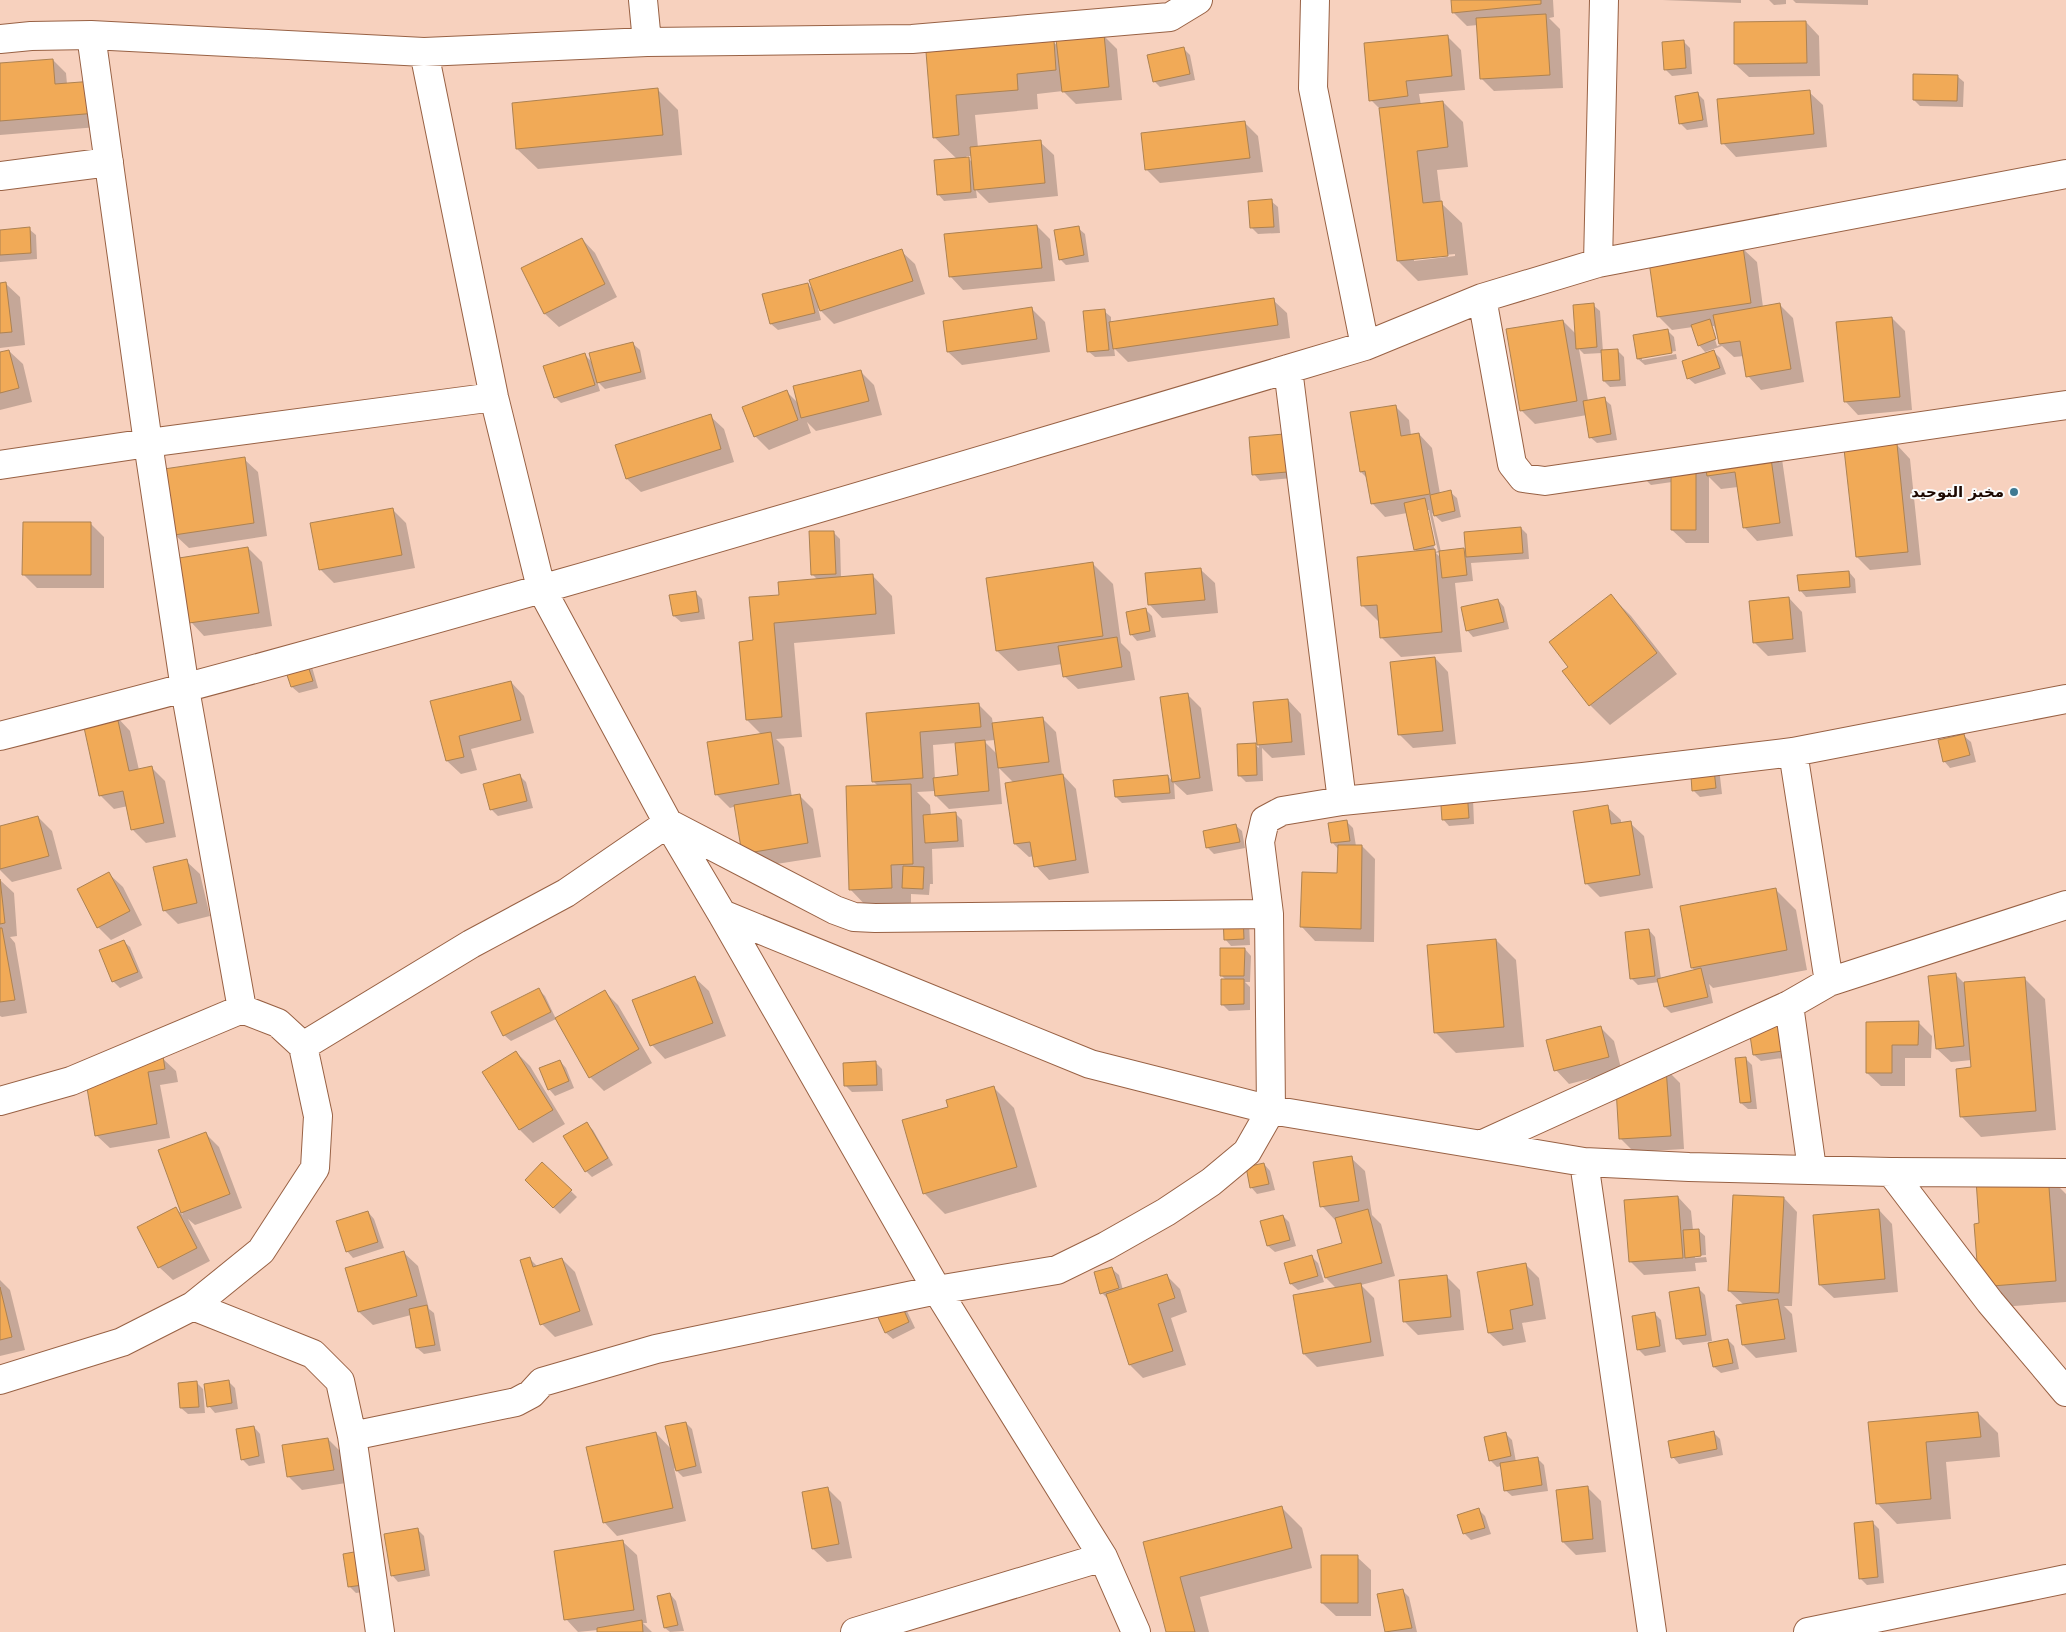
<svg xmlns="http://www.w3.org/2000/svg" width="2066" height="1632" viewBox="0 0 2066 1632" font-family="'DejaVu Sans',Cairo,sans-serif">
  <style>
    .shadow { fill: #0003; fill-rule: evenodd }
    .building { fill: #f1aa57; stroke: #ad8252 }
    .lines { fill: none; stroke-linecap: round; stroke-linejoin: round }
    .minor-casing { stroke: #986144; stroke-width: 30 }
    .minor { stroke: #fff; stroke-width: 28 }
    .poi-dot { fill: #3f7992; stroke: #fbfbfb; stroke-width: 2 }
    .labels { text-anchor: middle; stroke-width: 4; stroke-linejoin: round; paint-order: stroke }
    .poi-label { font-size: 15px; font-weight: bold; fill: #1d0801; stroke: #fbfbfb; text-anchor: end }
  </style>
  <rect width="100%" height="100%" fill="#f7d1be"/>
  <path class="shadow" d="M1452,0h101l1,17 -5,1 11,11 3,59 -69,3 -13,-13 -3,-53 -11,1 -14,-14z
    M1662,0h79v3z
    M1769,0h17v4l-12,1z
    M1793,0h75v5l-72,-2z
    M1806,22l13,14 1,40 -71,1 -14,-13z
    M1103,35l14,14 5,51 -46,4 -13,-13 -26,3 1,15 -63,6 3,33 62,-6 14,13 4,41 -69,7 -13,-13 1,8 -33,3 -6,-7 19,-35 -23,-22 -6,-84 125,-11 6,5zM966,156h6l1,7z
    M1447,36l14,14 4,40 -46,4 2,11 22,-3 20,20 5,45 -31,3 4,33 21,20 6,52 -50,6 -20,-20 -17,-151 -10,-10zM1455,254v2l-41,5v-3z
    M1683,41l7,7 2,26 -20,2 -7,-7z
    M1184,49l6,6 5,25 -35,7 -6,-6z
    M53,60l13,13 1,11 43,42 -110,9v-52z
    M1957,76l7,6 -1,25 -43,-1 -6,-6z
    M658,90l20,20 4,45 -144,14 -21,-20z
    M1809,92l14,13 4,42 -91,10 -13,-14z
    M1698,94l6,6 4,27 -21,3 -7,-7z
    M1245,123l13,13 5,36 -103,11 -14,-14z
    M1271,201l7,6 2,26 -22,1 -6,-6z
    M1037,226l13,13 5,42 -92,9 -13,-14z
    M1078,228l7,6 4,28 -23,3 -6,-6z
    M29,229l7,6 1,24 -37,3v-31z
    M582,239l13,14 22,44 -58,30 -14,-13 -22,-46z
    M1743,249l14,13 6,45 16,-3 14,14 11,64 -43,8 -13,-14 -4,-20 -10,1 -12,-11 -17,6 -6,-7 -6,-18 -21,3 -14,-14zM1711,326h3l6,19 -3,1z
    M901,251l14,13 10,30 -91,30 -16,-16 3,12 -43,10 -7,-6 37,-40 6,7z
    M0,284h6l14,13 5,48 -25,3z
    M1273,300l14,13 3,25 -162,24 -14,-14 1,8 -20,1 -7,-6 16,-40 7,6v6z
    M1593,305l7,6 3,41 14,-2 7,7 2,29 -16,1 -6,-6 -2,-28 -18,1 -5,-5 9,52 16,-2 7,6 6,35 -20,3 -7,-6 -3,-22 -52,9 -14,-14 42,-89 14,14z
    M1032,309l13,13 5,30 -88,13 -14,-13z
    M1892,318l13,13 7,79 -54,5 -13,-14z
    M1667,330l7,7 2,14 -34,6v3l34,-6 1,5 -32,6 -7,-6z
    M633,344l7,6 6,29 -41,10 -8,-8 3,10 -39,12 -6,-6 29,-43 10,10z
    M9,351l14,13 9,38 -32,8v-57z
    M1714,352l6,6 6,16 -31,10 -7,-6z
    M861,372l13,13 8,30 -66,16 -9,-9 4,11 -42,17 -14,-14 32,-44 12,12z
    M1395,406l14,14 2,15 8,-1 13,14 8,46 10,-2 7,6 4,19 -19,5 -10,-9 9,39 22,-2 3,3 55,-25 6,6 2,25 -58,4 2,18 -18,2 7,69 -61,5 -20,-20 -1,-14 -17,-17 55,-54 -3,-2 -8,-37 -22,4 -13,-14 -5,-25 -6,-6zM1426,510h3l9,41 -3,1zM1440,552l1,6 -5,-5z
    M710,416l14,13 10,33 -93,30 -14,-13z
    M1284,436l9,42 -33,3 -6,-7z
    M1897,445l13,14 11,106 -51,5 -13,-13z
    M1672,457l110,2 11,77 -36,5 -13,-14 -6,-40 -17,2 -12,-12v66h-23l-14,-13v-48l-21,3 -6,-6 23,-18 3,20 1,-1z
    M244,459l14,13 9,64 -78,12 -14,-13z
    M392,509l14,14 9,45 -81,15 -14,-14z
    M91,524l13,13v51h-67l-13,-13z
    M833,532l7,7 1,39 31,-3 20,21 3,38 -101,9 8,94 -26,2 8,8 8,50 8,-1 13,13 8,48 -64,10 -21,-61 -6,2 -14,-14 46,-59 -15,-15 7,-78 26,-46 38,-16 -6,-6z
    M248,548l14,14 10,64 -68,10 -13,-14z
    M1093,564l20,20 8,59 9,9 5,28 -57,9 -14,-13 -2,-12 -44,7 -21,-20z
    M1201,570l14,13 3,30 -56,5 -13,-14z
    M1849,572l6,7 1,14 -50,4 -6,-7z
    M695,592l7,7 3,20 -24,3 -7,-6z
    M1611,596l20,20 46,58 -67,51 -20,-20 -20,-38z
    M1789,598l13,14 4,40 -38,4 -14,-14z
    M1498,600l6,7 5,22 -36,8 -6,-7z
    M1145,609l7,7 4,21 -19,4 -6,-7z
    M1435,658l13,14 8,72 -43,4 -14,-14z
    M286,667h26l6,21 -19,5 -7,-6z
    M511,682l13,14 10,37 -63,16 6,21 -16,4 -14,-13 -15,-59z
    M1188,695l13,13 12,83 -26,4 -13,-12 1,16 -53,4 -6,-6 52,-21 5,6z
    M1288,700l13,14 4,41 -33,3 -10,-10 1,33 -17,1 -7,-7 16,-30 4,3 -4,-45z
    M979,705l13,13 1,7 50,-6 13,13 6,42 14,15 13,84 -40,7 -13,-14 -2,-10 -5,1 -14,-13 -1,-61 -15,-15 3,36 -53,5 -13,-13 -1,-5 -18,1 13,13 1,10 25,-1 6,6 2,27 -32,2 1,35h-3l-1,11 -18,-1v14l-41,2 -20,-21 28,-103 -5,-5 -6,-67zM995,740l2,14 -13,-13zM956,743l3,33 -24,3 -2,-34z
    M117,717l13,14 9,39 12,-3 14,14 11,56 -30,6 -13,-13 -5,-24 -14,3 -14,-14z
    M1964,736l7,6 5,20 -26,6 -6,-7z
    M1719,768l3,26 -22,3 -7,-7z
    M520,776l6,6 7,26 -35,8 -7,-7z
    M1473,798l1,26 -25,2 -6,-7z
    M1607,807l14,13v4l9,-1 14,13 9,52 -53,9 -14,-14z
    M38,817l14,14 10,38 -50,13 -12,-12v-43z
    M1347,822l6,6 3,18h6l13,13 -1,83 -59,-1 -13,-14 36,-53 1,-24 -7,-8z
    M1235,825l7,6 3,17 -31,6 -6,-6 -3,-16z
    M186,861l14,13 10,42 -32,8 -14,-14z
    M109,874l14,13 19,38 -31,15 -13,-13z
    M0,880l14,13 3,43 -7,1 5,6 12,70 -25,4 -2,-1z
    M1776,890l20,20 11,60 -94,18 -4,-4 4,19 -42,10 -6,-6 -6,-25 -21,3 -7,-7 18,-48 6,7 6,42 35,-8 -4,-3z
    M1249,923l1,22 -19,1 -6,-7z
    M1496,940l20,20 8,87 -68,6 -20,-20z
    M123,941l7,6 13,31 -23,10 -7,-7 -12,-30z
    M1245,949l6,7 -1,26h-5l5,5v23l-21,1 -7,-7 4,-24 -5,-5z
    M1956,975l8,8 60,-5 21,21 11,131 -75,7 -20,-21 12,-47 -1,-9 -21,2 -14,-13z
    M695,978l14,13 17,45 -61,23 -13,-14 -18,-45z
    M539,990l6,6 11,23 48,-28 14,14 34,58 -48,28 -14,-14 -34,-58 -45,22 -7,-6z
    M1918,1022l14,14 -1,22h-26v28h-24l-14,-13v-50z
    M1600,1027l14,14 8,31 44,-3 14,14 4,66 -50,3 -13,-13 -5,-67 -47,12 -13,-14z
    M1751,1030l53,25 -43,6 -7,-6z
    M516,1052l14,14 35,58 -32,19 -13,-13 -36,-58z
    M162,1058l14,13 2,11 -18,3 10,53 -60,10 -14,-13 -11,-64z
    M1746,1059l6,6 5,44h-9l-7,-6z
    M560,1061l6,7 8,20 -19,8 -6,-7z
    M875,1062l7,7 1,22 -31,1 -7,-7z
    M993,1087l21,21 23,79 -92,27 -20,-20 -21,-73 46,-13z
    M587,1124l6,6 20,35 -21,12 -6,-6z
    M206,1134l13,13 23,61 -47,17 -7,-6 22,42 -37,19 -14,-13 17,-58 7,6 -24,-64z
    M1351,1158l14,13 7,44 9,9 14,52 -34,9 13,13 10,58 -67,11 -13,-13 33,-65 -11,-11 18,-34 -7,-24h-2l-13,-14z
    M542,1163l35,34 -17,17 -34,-34z
    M1264,1164l6,7 5,19 -18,4 -6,-7z
    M2047,1175l19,19v108l-65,5 -20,-21v-62z
    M1678,1197l13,14 2,19h5l7,6 1,19 -11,1v2l11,-1 1,5 -12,1 1,8 -52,4 -14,-14z
    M1784,1198l13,14 -5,94h-8l8,8 5,38 -41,6 -13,-13 1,-40 -15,-14z
    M1879,1210l13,14 6,68 -64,6 -14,-13 -6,-69z
    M368,1212l6,7 10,29 -31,10 -6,-7z
    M1283,1216l6,6 7,24 -21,6 -7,-6z
    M404,1253l14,13 11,43 5,4 7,38 -17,3 -7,-6 -6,-33 -38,10 -14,-13 -12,-43z
    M1311,1256l7,7 6,19 -26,8 -7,-6z
    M530,1259l8,8 24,-8 13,13 18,53 -38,12 -13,-13z
    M1525,1264l14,14 7,41 -24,4 4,19 -23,4 -14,-13z
    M1112,1269l7,6 4,15 44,-14 13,13 7,23 -16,6 15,47 -43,13 -13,-13 -22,-66 -6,-6z
    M1447,1277l13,13 4,40 -46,5 -14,-14z
    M0,1280l10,10 15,60 -25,6z
    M1699,1289l6,6 7,46 -29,4 -6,-7z
    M906,1309l9,19 -22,11 -7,-6 -9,-20z
    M1655,1314l6,6 5,32 -21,4 -7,-7z
    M1728,1340l6,6 5,23 -18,4 -7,-6z
    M228,1381l7,7 3,21 -23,4 -6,-7z
    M197,1383l6,6 2,24 -17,1 -7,-6z
    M1978,1413l20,20 2,24 -54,5 5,57 -54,5 -20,-21 -7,-80z
    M686,1423l6,6 10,44 -19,4 -9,-9 12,53 -69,15 -13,-14 52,-89 16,17z
    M254,1427l6,7 5,29 -16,3 -7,-7z
    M1505,1433l7,7 4,22 21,-4 7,7 4,26 -36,5 -7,-6 -4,-24 -4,1 -7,-7z
    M1714,1433l6,6 3,16 -44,9 -6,-7z
    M328,1439l13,13 5,31 -44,7 -13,-13z
    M1588,1488l13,13 5,51 -30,3 -13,-13 -5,-51z
    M828,1489l13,13 11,56 -25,4 -14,-13 -9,-56z
    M1282,1508l20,20 10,40 -112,29 9,35h-42l-23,-89z
    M1479,1510l6,6 6,18 -20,6 -7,-7z
    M1873,1523l6,6 5,54 -17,2 -7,-7z
    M417,1529l7,7 6,40 -32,6 -6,-7z
    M623,1542l14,13 10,68h-4l9,9h-53l-1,-2 -20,2 -12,-13z
    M364,1552l12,38 -20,3 -7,-7z
    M1357,1557l14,13v46h-35l-14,-13z
    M1403,1591l6,6 8,35h-31l-7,-37z
    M670,1594l6,7 8,30 -14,1 -5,-4 -7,-31z"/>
  <path class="building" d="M1451,0h90v4l-89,9z
    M1546,14l4,61 -70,4 -4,-61z
    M1806,21l1,42 -73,1v-42z
    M1104,34l5,53 -47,5 -6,-53z
    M1448,35l4,41 -46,5 2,15 -39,5 -5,-58z
    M1684,40l2,28 -22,2 -2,-28z
    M1054,41l2,29 -39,4 1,16 -62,5 3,40 -26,3 -7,-86z
    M1184,47l6,27 -37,8 -6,-27z
    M53,59l2,25 39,-3 3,32 -97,8v-58z
    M1913,74l45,1 -1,26 -44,-1z
    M658,88l5,47 -147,14 -4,-46z
    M1810,90l4,44 -93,10 -4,-45z
    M1698,92l5,28 -24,4 -4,-28z
    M1443,101l5,46 -31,4 6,52 19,-2 6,55 -51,5 -18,-153z
    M1245,121l5,37 -105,12 -4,-37z
    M1041,140l4,43 -71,7 -4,-43z
    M969,157l2,35 -34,3 -3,-35z
    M1272,199l2,28 -24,1 -2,-27z
    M1037,225l5,43 -93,9 -5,-43z
    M1079,226l5,29 -25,5 -5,-30z
    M30,227l1,26 -31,2v-25z
    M582,238l23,46 -61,30 -23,-46z
    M1743,247l8,56 -94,14 -8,-55z
    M902,249l11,32 -93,30 -11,-31z
    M6,282l6,50 -12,1v-50z
    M808,283l7,30 -45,11 -8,-30z
    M1274,298l4,27 -165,24 -4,-27z
    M1594,303l3,44 -21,2 -3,-44z
    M1780,303l11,66 -45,8 -6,-36 -21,3 -6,-29z
    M1032,307l5,32 -90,13 -4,-31z
    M1105,309l4,41 -22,2 -4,-41z
    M1892,317l8,80 -56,5 -8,-80z
    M1710,319l6,20 -18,7 -7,-21z
    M1563,320l14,81 -57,10 -14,-82z
    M1668,329l4,24 -35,6 -4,-24z
    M633,342l8,30 -44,11 -8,-30z
    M1618,349l2,31 -17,1 -2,-31z
    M9,350l10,38 -19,5v-41z
    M1714,350l6,18 -33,11 -5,-18z
    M585,353l10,32 -41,13 -11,-32z
    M861,370l8,31 -68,17 -8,-32z
    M787,390l11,30 -44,17 -12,-30z
    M1605,397l6,37 -22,4 -6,-37z
    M1396,405l5,31 18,-3 11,61 -59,10 -6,-33 -5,1 -10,-60z
    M711,414l10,35 -95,30 -11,-34z
    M1284,434l3,38 -35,3 -3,-38z
    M1769,444l11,79 -37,5 -8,-56 -28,4 -4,-23z
    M1897,444l11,108 -52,5 -12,-108z
    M1671,456h25v74h-25z
    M245,457l9,66 -80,12 -10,-66z
    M1451,490l4,21 -21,5 -4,-21z
    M1425,498l10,47 -21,5 -10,-47z
    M393,508l9,47 -83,15 -9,-47z
    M23,522h68v53h-69z
    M1521,527l2,26 -57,4 -2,-25z
    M809,531h25l2,43 -25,1z
    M248,547l11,66 -70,10 -10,-65z
    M1464,548l3,27 -25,3 -3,-27z
    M1435,549l7,83 -62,6 -3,-33 -16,1 -4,-49z
    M1093,562l10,74 -107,15 -10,-73z
    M1201,568l4,32 -57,5 -3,-32z
    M1849,571l1,16 -51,4 -2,-16z
    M873,574l3,40 -102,9 8,94 -36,3 -7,-78 14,-2 -4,-43 30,-2 -1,-13z
    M696,591l3,21 -26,4 -4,-21z
    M1611,594l46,59 -68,53 -27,-35 6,-4 -19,-25z
    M1789,597l4,42 -40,4 -4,-42z
    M1498,599l6,23 -38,9 -5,-24z
    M1146,608l4,23 -20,4 -4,-23z
    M1117,637l5,30 -59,10 -5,-31z
    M1435,657l8,74 -45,4 -8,-73z
    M306,660l7,21 -22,6 -7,-21z
    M511,681l10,39 -62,16 5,21 -18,4 -16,-60z
    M1188,693l12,85 -28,4 -12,-85z
    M1288,699l4,43 -35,3 -4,-43z
    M979,703l2,24 -61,5 3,46 -51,4 -6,-69z
    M117,716l12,55 23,-5 12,57 -33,7 -8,-39 -24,5 -16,-73z
    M1043,717l6,45 -51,6 -6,-45z
    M771,732l8,52 -64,11 -8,-53z
    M1964,734l6,21 -27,7 -5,-22z
    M985,740l4,51 -54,5 -2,-18 25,-3 -3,-32z
    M1256,743l1,32 -19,1 -1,-32z
    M1713,760l3,28 -24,3 -2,-29z
    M520,774l7,27 -37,9 -7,-26z
    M1063,774l13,86 -42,7 -4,-25 -16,2 -9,-61z
    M1168,775l2,18 -55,4 -2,-17z
    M911,784l2,80 -22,1 1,23 -43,2 -3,-104z
    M1467,790l2,28 -27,2 -2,-28z
    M800,794l8,49 -66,11 -8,-49z
    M1608,805l3,19 20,-3 9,54 -55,9 -12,-73z
    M956,812l2,29 -33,2 -2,-28z
    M38,816l11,40 -49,13v-43z
    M1347,820l3,21 -19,2 -3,-20z
    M1236,824l4,18 -34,6 -3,-17z
    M1338,845h24l-1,84 -61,-2 2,-55 35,1z
    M187,859l10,44 -34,8 -10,-44z
    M903,866l21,1 -1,22 -21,-1z
    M109,872l21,39 -33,17 -20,-39z
    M0,879l5,44 -5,1z
    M1776,888l11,62 -96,18 -11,-62z
    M1243,915l1,24 -20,1 -1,-24z
    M0,928h2l13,72 -15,2z
    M1649,929l6,47 -25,3 -5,-47z
    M1496,939l8,88 -70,6 -7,-88z
    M124,940l14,32 -26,10 -13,-32z
    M1220,948h25l-1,28h-24z
    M1701,968l7,29 -44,10 -7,-28z
    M1956,973l8,73 -28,3 -8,-73z
    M695,976l18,47 -63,23 -18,-46z
    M2025,977l11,134 -76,6 -4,-48 15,-2 -7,-85z
    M1221,979h23v25l-23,1z
    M539,988l12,24 -48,24 -12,-24z
    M605,990l34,59 -50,29 -34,-60z
    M1919,1021l-1,24h-26v28h-26v-51z
    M1795,1023l3,26 -45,6 -4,-26z
    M1601,1026l8,31 -55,14 -8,-31z
    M516,1051l37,59 -34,20 -37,-58z
    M163,1056l2,13 -17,3 9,52 -62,12 -11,-66z
    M1746,1057l5,45 -11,1 -5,-45z
    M560,1060l9,21 -21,9 -9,-22z
    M876,1061l1,24 -33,1 -1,-23z
    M1666,1068l5,68 -52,3 -4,-68z
    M994,1086l23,81 -94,27 -21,-74 46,-13 -2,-7z
    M587,1122l21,36 -23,14 -22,-36z
    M206,1132l24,62 -49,19 -23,-63z
    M1352,1156l7,45 -39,6 -7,-45z
    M542,1162l30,28 -19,18 -28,-28z
    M1264,1163l5,21 -19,4 -4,-21z
    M2048,1174l8,107 -77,6 -5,-63 5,-1 -3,-43z
    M1733,1195l51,2 -5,96 -51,-2z
    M1678,1196l5,62 -54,4 -5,-62z
    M176,1207l21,41 -39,20 -21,-41z
    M1368,1209l14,54 -57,15 -8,-28 25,-7 -7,-25z
    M1879,1209l6,70 -66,6 -6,-70z
    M368,1211l10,31 -32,10 -10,-31z
    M1283,1215l7,25 -23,6 -7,-25z
    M1699,1229l2,27 -16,2 -2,-28z
    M404,1251l13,45 -59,16 -13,-44z
    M1312,1255l6,21 -28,8 -6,-21z
    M530,1257l3,10 29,-9 18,53 -40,14 -20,-65z
    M1526,1263l7,42 -23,5 3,19 -25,4 -11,-61z
    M1112,1267l7,21 -19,6 -6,-22z
    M1167,1274l8,24 -17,6 15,47 -44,14 -23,-71z
    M1447,1275l4,42 -48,5 -4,-42z
    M1361,1283l10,59 -68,12 -10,-59z
    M0,1287l12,50 -12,3z
    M1699,1287l7,48 -30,4 -7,-47z
    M1778,1299l7,40 -43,6 -6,-40z
    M900,1301l9,21 -24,11 -9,-20z
    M427,1305l8,40 -19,3 -7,-39z
    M1655,1312l5,34 -23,4 -5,-34z
    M1728,1339l5,24 -20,4 -5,-24z
    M229,1380l3,23 -25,4 -3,-23z
    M197,1381l2,26 -19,1 -2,-25z
    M1978,1412l3,25 -55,5 5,57 -55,5 -8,-82z
    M686,1422l10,44 -20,5 -11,-45z
    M254,1426l5,30 -18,4 -5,-31z
    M1714,1431l3,18 -46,9 -3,-17z
    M656,1432l17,76 -70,15 -17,-76z
    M1506,1432l5,24 -22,5 -5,-24z
    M328,1438l6,32 -47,7 -5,-32z
    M1538,1457l4,28 -38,6 -4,-28z
    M1588,1486l5,53 -31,3 -6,-52z
    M828,1487l11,57 -27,5 -10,-57z
    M1282,1506l10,42 -112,29 15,55h-29l-23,-90z
    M1479,1508l6,20 -22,6 -6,-19z
    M1873,1521l5,56 -19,2 -5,-56z
    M418,1528l7,42 -34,6 -7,-42z
    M623,1540l11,70 -70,10 -10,-69z
    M365,1550l5,34 -22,3 -5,-33z
    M1321,1555h37v48h-37z
    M1403,1589l9,39 -27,4 -8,-38z
    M670,1593l8,32 -14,3 -7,-32z
    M642,1620l1,12h-46v-4z"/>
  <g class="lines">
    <g class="minor-casing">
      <path id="minor" d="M643,0l4,42
        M1315,0l-2,88 52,258
        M91,35l57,408 37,246 57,320 36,14 25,23 168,-102 95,-51 102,-70 167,87 19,7 21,1 394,-4
        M0,39l31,-3 60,-1 333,17 223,-10 265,-3 258,-22 28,-17
        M424,52l70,345 47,191 127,235 54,91 215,376 166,267 33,75
        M0,176l109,-14
        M1598,263l6,-263
        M1482,298l30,166 11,14 22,3 521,-76
        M1288,369l54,432
        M0,465l148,-22 346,-46
        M0,736c433,-110 860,-240 1288,-367l77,-23 117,-48 116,-35 468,-89
        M1793,752l36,230
        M722,914l368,150 181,46 313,52 105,5 202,5 175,1
        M1789,1005l23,164
        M0,1101l71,-20 171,-72
        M1483,1144l306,-139 40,-23 237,-77
        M1584,1162l68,470
        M1891,1172l99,130 76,90
        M193,1306l120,48 27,27 12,55 28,196
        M0,1380l122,-38 71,-36 68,-55 54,-83 3,-52 -15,-70
        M352,1436l164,-34 15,-8 11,-12 114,-33 281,-59 120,-20 49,-24 60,-34 45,-30 36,-30 24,-42 -2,-196 -9,-72 5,-22 17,-9 60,-10 241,-24 210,-25 273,-53
        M855,1632l248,-75
        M1808,1632l258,-53"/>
    </g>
    <use href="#minor" class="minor"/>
  </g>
  <circle class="poi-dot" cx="2014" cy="492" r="5"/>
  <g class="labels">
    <g class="poi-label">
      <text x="2004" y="497">مخبز التوحيد</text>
    </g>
  </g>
</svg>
